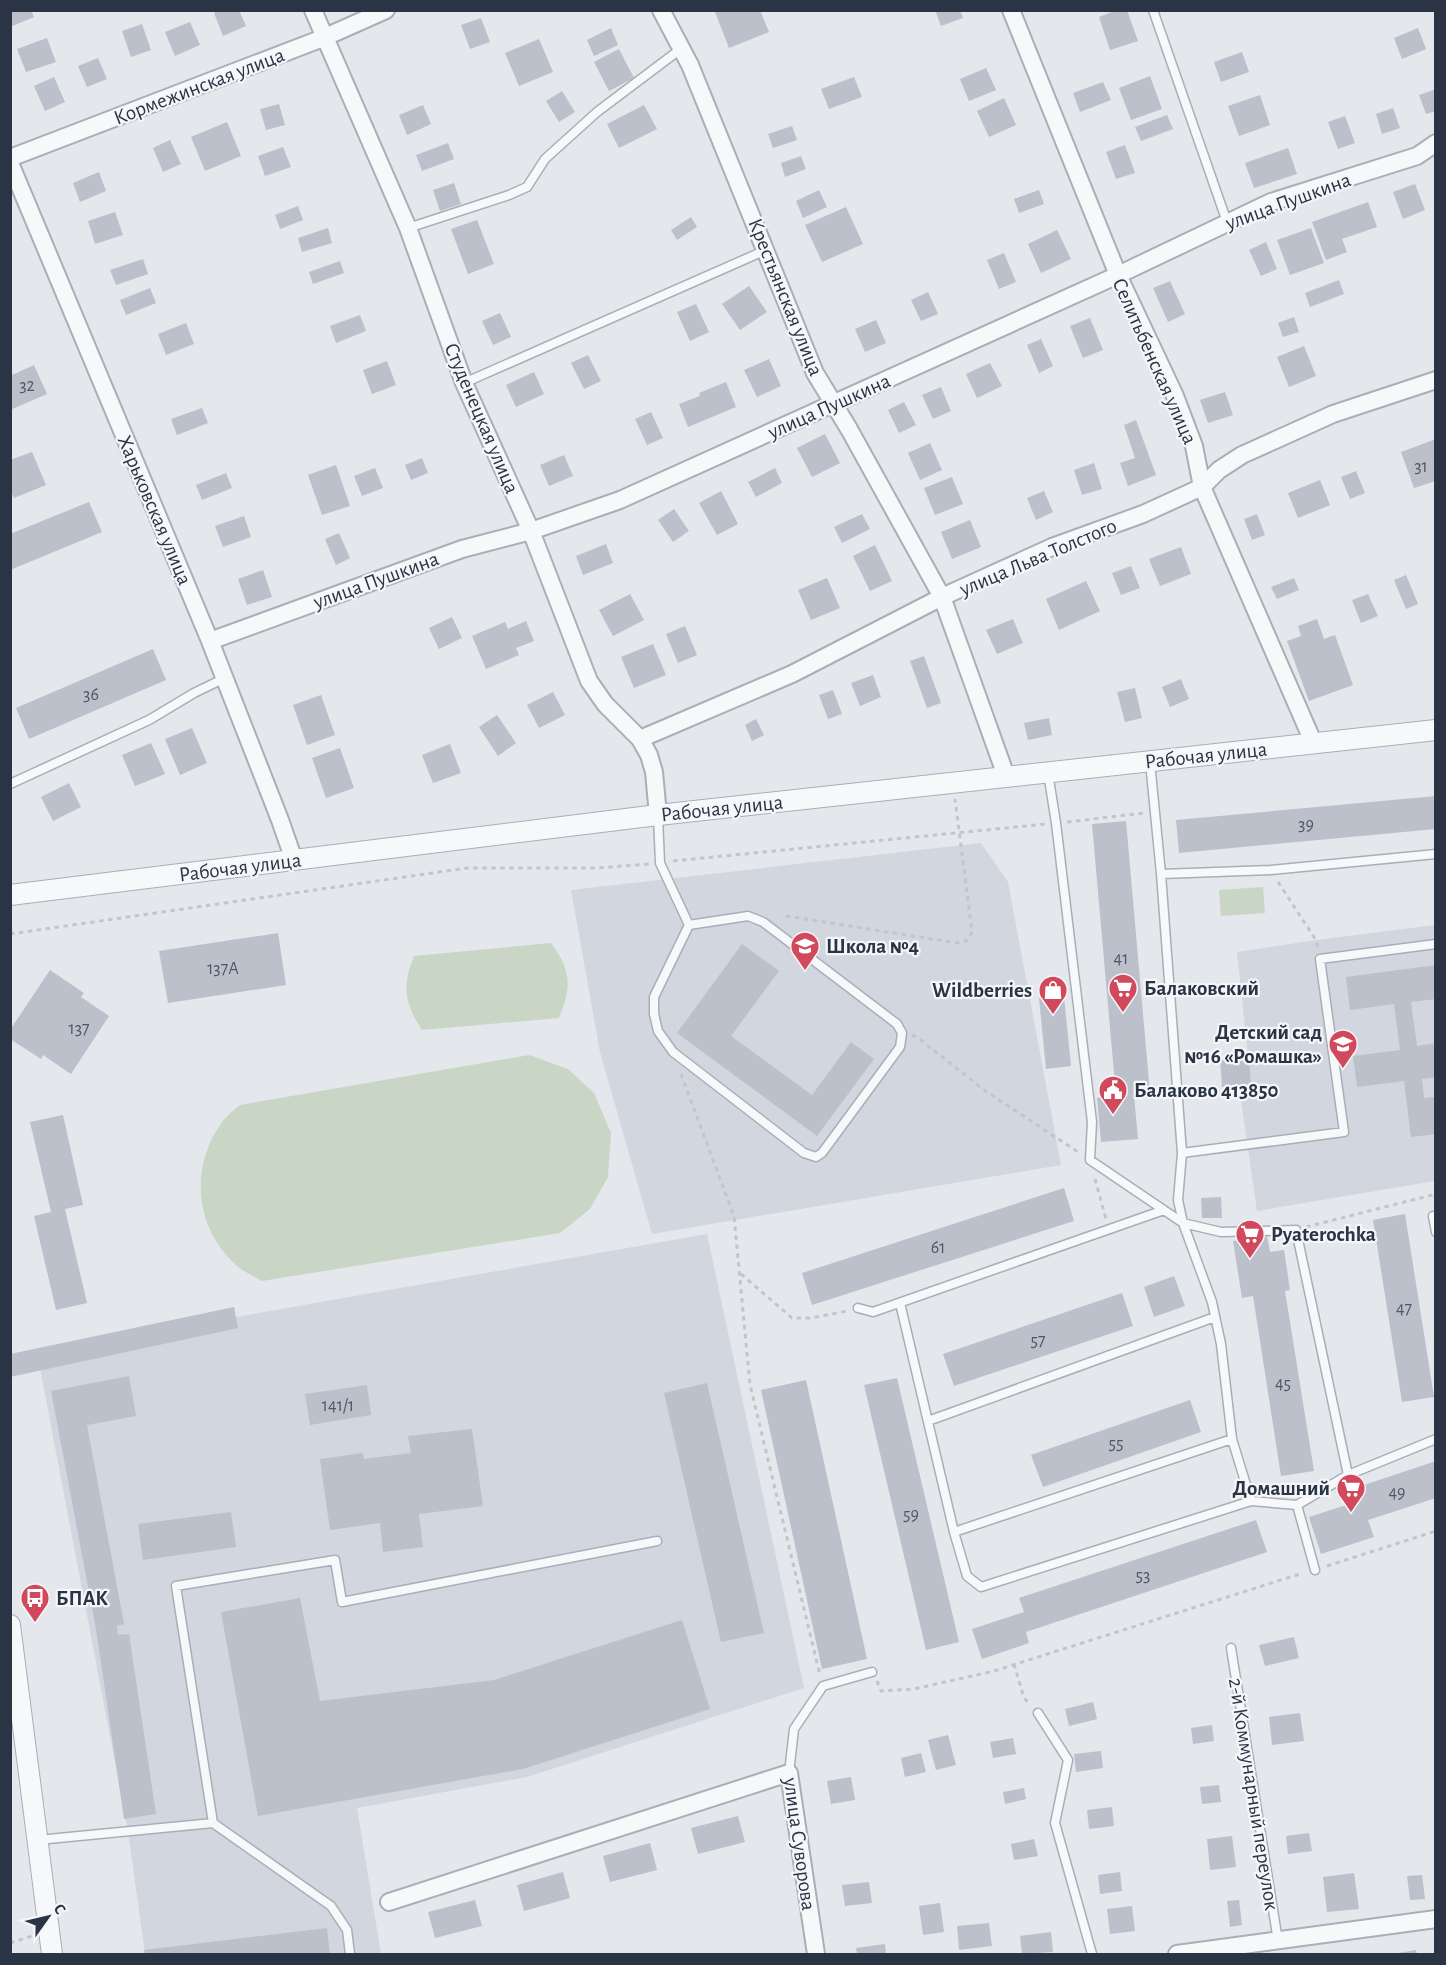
<svg xmlns="http://www.w3.org/2000/svg" width="1446" height="1965" viewBox="0 0 1446 1965" font-family="'Alegreya Sans',sans-serif">
  <style>
    .built { fill: #d2d6de }
    .green { fill: #c9d6c5 }
    .building { fill: #bbc0ca }
    .lines { fill: none; stroke-linecap: round; stroke-linejoin: round }
    .service-casing { stroke: #a9aeb7; stroke-width: 11 }
    .minor-casing { stroke: #a9aeb7; stroke-width: 20 }
    .tertiary-casing { stroke: #a9aeb7; stroke-width: 22 }
    .path { stroke: #c2c5cb; stroke-width: 3; stroke-dasharray: 4.5 4.5; stroke-linecap: butt }
    .service { stroke: #f7f8fa; stroke-width: 8 }
    .minor { stroke: #f7f8fa; stroke-width: 16 }
    .tertiary { stroke: #f7f8fa; stroke-width: 20 }
    .labels { text-anchor: middle; stroke-width: 4.5; stroke-linejoin: round; paint-order: stroke }
    .number-label { font-size: 18px; fill: #4f5766 }
    .street-label { font-size: 21px; fill: #2b3445; stroke: #f4f6f9 }
    .poi-label { font-size: 21px; font-weight: bold; fill: #2b3445; stroke: #f4f6f9; text-anchor: start }
  </style>
  <rect width="100%" height="100%" fill="#e4e7ec"/>
  <path class="built" d="M981,843l27,39 53,283 -409,69 -52,-182 -29,-162z
    M1435,925v256l-178,30 -18,-125 12,-2 -14,-132 79,-12z
    M707,1234l97,454 -277,89 -170,31 24,146h-236l-17,-123 -91,-479z"/>
  <path class="green" d="M1263,887l2,26 -44,3 -2,-26z
    M551,943c20,26 21,44 8,75l-137,12c-18,-27 -20,-44 -8,-74z
    M529,1055l39,14 26,24 17,40 -3,44 -18,32 -30,24 -298,48c-9,-5 -20,-10 -27,-17 -40,-37 -45,-95 -15,-139 5,-8 13,-14 20,-20z"/>
  <path class="building" d="M10,10h21l3,7 -24,10z
    M219,10h20l7,16 -23,10 -9,-23z
    M719,10h41l9,22 -40,16 -14,-36z
    M935,10h25l3,8 -22,8z
    M1117,10h10l11,31 -28,9 -11,-33z
    M481,18l9,24 -20,7 -9,-24z
    M190,22l10,23 -25,11 -10,-24z
    M142,24l9,26 -20,7 -9,-26z
    M611,28l7,17 -24,11 -7,-16z
    M1418,28l8,21 -24,10 -8,-21z
    M47,38l9,24 -30,10 -9,-23z
    M539,39l14,33 -34,14 -14,-33z
    M619,49l15,29 -25,13 -15,-29z
    M1242,52l7,20 -28,10 -7,-20z
    M98,58l9,21 -20,8 -9,-21z
    M986,68l10,22 -27,11 -9,-22z
    M1150,76l12,33 -31,11 -12,-32z
    M54,77l11,25 -20,9 -11,-25z
    M854,77l8,20 -33,12 -8,-20z
    M1103,82l8,18 -31,12 -7,-19z
    M1436,89v22l-10,3 -7,-19z
    M562,91l13,21 -16,10 -13,-21z
    M1260,95l10,30 -31,11 -11,-30z
    M1004,98l12,27 -27,12 -12,-26z
    M279,104l6,21 -19,5 -6,-21z
    M423,105l8,19 -24,11 -8,-20z
    M644,105l13,24 -38,19 -12,-24z
    M1393,108l7,20 -18,6 -6,-20z
    M1167,115l6,14 -32,12 -6,-14z
    M1345,116l10,27 -17,6 -10,-27z
    M227,122l14,34 -36,15 -14,-34z
    M792,126l5,14 -24,8 -5,-14z
    M170,140l11,24 -18,8 -10,-24z
    M448,143l6,16 -32,12 -6,-16z
    M1125,145l10,28 -19,6 -10,-27z
    M283,147l8,20 -26,9 -7,-20z
    M1288,148l9,26 -43,14 -9,-25z
    M801,156l5,13 -21,8 -4,-14z
    M99,172l7,19 -26,11 -7,-19z
    M454,183l7,21 -21,7 -7,-21z
    M1415,184l10,26 -22,9 -10,-27z
    M819,190l8,17 -24,11 -7,-17z
    M1039,190l5,14 -25,9 -5,-14z
    M1368,202l9,25 -35,12 5,13 -21,8 -14,-38z
    M298,206l5,14 -23,9 -5,-14z
    M846,207l17,37 -41,18 -17,-37z
    M115,212l8,23 -28,9 -7,-23z
    M691,217l6,10 -20,13 -6,-10z
    M477,220l17,44 -26,10 -17,-45z
    M328,228l4,15 -30,9 -4,-14z
    M1311,228l13,35 -34,12 -13,-35z
    M1057,230l14,29 -30,14 -13,-29z
    M1266,242l11,27 -16,7 -12,-26z
    M1004,253l12,29 -17,7 -12,-29z
    M143,259l5,15 -32,11 -6,-15z
    M340,261l4,12 -31,11 -4,-12z
    M1339,280l5,14 -34,13 -5,-14z
    M1170,281l15,33 -17,8 -15,-34z
    M749,286l18,26 -27,18 -18,-26z
    M150,288l6,15 -30,12 -6,-15z
    M928,292l10,22 -17,7 -10,-21z
    M696,304l13,28 -19,9 -13,-29z
    M500,313l11,24 -18,8 -11,-24z
    M360,315l6,16 -30,12 -6,-17z
    M1294,317l5,15 -16,5 -5,-14z
    M1090,318l13,32 -20,8 -13,-32z
    M876,320l10,23 -21,9 -10,-23z
    M186,323l8,21 -28,11 -8,-21z
    M1041,339l12,27 -14,7 -12,-28z
    M1304,346l12,30 -27,11 -12,-30z
    M588,355l13,26 -17,8 -13,-26z
    M769,359l12,27 -24,11 -13,-27z
    M387,361l9,24 -24,9 -9,-24z
    M990,363l12,23 -25,12 -11,-24z
    M34,365l13,29 -37,16v-34z
    M534,372l10,22 -28,13 -10,-22z
    M726,382l10,25 -48,20 -9,-23 21,-8 -1,-3z
    M941,387l10,24 -18,8 -11,-24z
    M1225,392l8,23 -25,8 -8,-23z
    M904,402l12,23 -17,8 -11,-23z
    M202,408l6,15 -31,12 -6,-16z
    M651,412l12,26 -16,7 -12,-26z
    M1136,420l20,55 -28,11 -8,-23 15,-5 -11,-33z
    M825,434l15,29 -28,14 -15,-29z
    M1436,439v42l-22,7 -13,-36z
    M930,443l12,27 -22,10 -12,-27z
    M32,452l14,33 -32,13 -4,-8v-30z
    M564,455l9,21 -24,10 -9,-21z
    M422,458l6,15 -17,7 -6,-15z
    M1094,463l8,26 -20,6 -8,-25z
    M336,465l14,41 -28,9 -14,-40z
    M375,468l8,20 -21,8 -8,-20z
    M775,468l7,15 -26,14 -8,-15z
    M1356,471l9,22 -15,6 -9,-22z
    M226,473l6,15 -30,12 -6,-15z
    M952,477l11,27 -28,11 -11,-27z
    M1320,480l10,25 -32,13 -10,-25z
    M721,491l17,33 -21,11 -18,-32z
    M1044,491l9,21 -17,8 -9,-22z
    M89,502l13,30 -92,38v-36z
    M674,509l15,22 -16,11 -15,-22z
    M862,514l8,15 -28,14 -8,-16z
    M1257,514l8,21 -13,5 -8,-21z
    M244,516l7,21 -28,10 -8,-21z
    M970,520l11,27 -29,12 -11,-27z
    M339,533l11,25 -14,7 -11,-26z
    M606,544l7,19 -30,12 -7,-19z
    M875,545l17,36 -22,10 -17,-35z
    M1181,547l10,27 -31,12 -11,-27z
    M1131,566l9,22 -19,7 -9,-22z
    M263,570l9,27 -25,8 -9,-26z
    M1406,575l12,29 -12,5 -12,-29z
    M827,578l13,30 -29,12 -13,-30z
    M1294,578l5,12 -22,9 -6,-12z
    M1086,581l14,30 -41,19 -13,-31z
    M630,594l14,26 -31,16 -14,-26z
    M1368,594l10,22 -17,7 -9,-23z
    M452,617l10,21 -23,11 -10,-21z
    M1013,619l10,24 -26,11 -11,-24z
    M1317,619l7,20 11,-4 18,50 -44,16 -22,-60 14,-5 -3,-10z
    M526,621l8,20 -18,7 3,7 -33,14 -14,-33 33,-14 3,7z
    M685,626l12,29 -19,8 -12,-29z
    M653,644l13,31 -32,13 -13,-31z
    M153,649l13,31 -137,59 -13,-31z
    M924,656l17,47 -14,5 -17,-47z
    M873,675l8,22 -21,9 -9,-23z
    M1181,679l8,20 -19,8 -8,-20z
    M1135,688l7,30 -17,4 -8,-30z
    M833,690l9,24 -14,5 -9,-24z
    M553,692l12,23 -26,13 -12,-23z
    M321,695l14,40 -28,10 -14,-40z
    M497,715l19,28 -18,13 -19,-29z
    M1049,718l3,17 -24,5 -4,-17z
    M756,719l8,16 -12,6 -7,-16z
    M192,728l15,35 -27,12 -15,-36z
    M151,743l14,31 -30,12 -13,-31z
    M450,744l11,29 -28,10 -11,-28z
    M340,748l14,40 -28,10 -14,-40z
    M69,783l12,24 -28,14 -12,-24z
    M1436,796v33l-257,24 -3,-33z
    M1126,821l24,272 -16,2 4,44 -37,3 -4,-44 19,-2 -24,-272z
    M278,933l8,52 -118,18 -9,-52z
    M742,944l37,27 -48,65 81,59 39,-53 23,17 -57,77 -140,-103z
    M1436,965v34l-25,3 6,44 19,-3v34l-14,2 2,19 11,-1 1,37 -25,3 -7,-56 -47,6 -4,-31 47,-6 -6,-46 -44,6 -4,-33z
    M50,970l34,23 -3,4 28,19 -38,58 -28,-19 -2,4 -31,-20v-9z
    M1064,996l7,70 -25,3 -7,-71z
    M1249,1056l2,28 -29,3 -2,-29z
    M63,1115l20,90 -18,4 22,94 -31,7 -22,-94 17,-4 -21,-90z
    M1064,1188l10,33 -262,84 -10,-32z
    M1221,1197l1,21h-20l-1,-20z
    M1405,1214l29,183 -32,5 -29,-182z
    M1267,1236l3,16 14,-2 6,40 -5,1 29,180 -33,5 -28,-180 -11,2 -9,-57z
    M1174,1276l11,30 -31,11 -10,-30z
    M1122,1293l11,33 -179,60 -11,-32z
    M234,1307l4,21 -228,49v-23z
    M129,1376l7,40 -49,9 37,199 -7,2 1,9 11,-1 27,180 -32,5 -28,-190 -45,-238z
    M897,1378l62,264 -33,8 -62,-265z
    M806,1380l61,279 -45,10 -61,-279z
    M707,1383l57,250 -43,9 -57,-249z
    M367,1385l4,30 -61,10 -5,-31z
    M1190,1400l11,32 -158,55 -12,-32z
    M472,1429l11,77 -64,8 4,33 -40,5 -3,-29 -50,7 -10,-71 43,-6 1,6 47,-6 -3,-17z
    M1436,1461v37l-68,22 6,17 -53,17 -12,-37 53,-17 -4,-13z
    M231,1512l5,35 -93,13 -5,-36z
    M1256,1520l11,32 -241,80 3,11 -47,16 -10,-30 52,-17 -5,-14z
    M300,1598l20,103 174,-21 188,-60 28,89 -187,60 -265,47 -37,-204z
    M1294,1637l5,21 -34,8 -6,-21z
    M1093,1702l4,17 -28,7 -4,-17z
    M1300,1713l4,28 -32,4 -3,-28z
    M1212,1725l2,16 -21,3 -2,-16z
    M948,1735l8,30 -20,5 -8,-30z
    M1013,1738l3,16 -23,4 -3,-16z
    M1101,1751l2,17 -27,4 -2,-18z
    M921,1753l5,19 -21,5 -4,-19z
    M851,1777l4,23 -24,4 -4,-23z
    M1219,1785l2,17 -19,2 -2,-17z
    M1024,1788l2,11 -21,5 -2,-12z
    M1112,1807l2,19 -25,3 -2,-19z
    M738,1816l7,26 -47,12 -7,-26z
    M1309,1833l3,18 -24,3 -2,-18z
    M1232,1836l4,31 -26,3 -3,-31z
    M1034,1839l4,17 -24,4 -3,-16z
    M650,1843l7,27 -47,12 -7,-26z
    M563,1872l7,26 -46,13 -7,-26z
    M1120,1872l2,19 -22,3 -2,-19z
    M1354,1873l5,36 -32,3 -4,-35z
    M1422,1875l3,24 -15,1 -3,-24z
    M869,1882l3,21 -27,3 -3,-21z
    M475,1900l7,26 -47,12 -7,-26z
    M1239,1900l3,25 -12,2 -3,-26z
    M940,1903l4,29 -21,3 -4,-29z
    M1132,1906l3,25 -25,3 -3,-25z
    M989,1923l3,23 -33,4 -2,-24z
    M327,1928l3,26h-185l-1,-4z
    M1051,1932l2,20 -31,2 -2,-18z
    M885,1944l1,10h-29l-1,-6z
    M1416,1950l1,4h-19v-1z"/>
  <g class="lines">
    <g class="service-casing">
      <path id="service" d="M1153,10l74,212
        M408,228l101,-33 18,-8 18,-28 52,-47 85,-64
        M464,383l302,-133
        M1150,762l11,112 21,279 -4,47 5,23 29,79 9,42 11,95 19,62 46,4 18,65
        M1048,773l8,50 36,299 -2,38 93,63 38,9 75,-2 52,245
        M10,784l139,-64 45,-27 31,-15
        M658,816l2,47 29,62 -35,72v17l4,17 15,21 131,101 12,4 6,-4 78,-106 2,-14 -5,-9 -134,-102 -15,-6 -59,9
        M1161,874l110,-4 165,-16
        M1182,1153l162,-21 -24,-173 116,-15
        M1433,1216l3,16
        M900,1303l54,229 278,-93
        M858,1308l15,4 291,-102
        M928,1421l287,-104
        M1297,1505l51,-30 88,-36
        M954,1532l13,44 14,11 270,-86
        M1231,1648l47,293
        M1038,1713l30,47 -13,63 37,131
        M789,1773l5,-44 29,-43 49,-14
        M213,1823l118,83 16,24 3,24
        M38,1840l175,-17 -37,-237 159,-26 7,42 315,-61"/>
    </g>
    <g class="minor-casing">
      <path id="minor" d="M313,10l95,218 56,155 67,148 58,150 16,23 35,35 9,16 5,17 4,43
        M661,10l29,55 125,308 34,56 93,168 64,179
        M1011,10l107,265 57,121 19,50 8,41 112,257
        M10,158l313,-120 63,-28
        M10,163l200,478 70,179 14,40
        M210,641l252,-92 69,-18 89,-31 498,-225 153,-73 146,-46 19,-13
        M640,739l152,-65 150,-77 110,-50 91,-33 59,-27 17,-17 23,-15 91,-41 103,-34
        M389,1902l400,-129 27,181
        M1177,1954l259,-35"/>
    </g>
    <g class="tertiary-casing">
      <path id="tertiary" d="M10,895l648,-80 778,-85
        M10,1625l42,329"/>
    </g>
    <path class="path" d="M1067,822l77,-9
      M673,861l373,-37
      M1278,882l38,58 2,8
      M786,916l171,27 11,-3 4,-8 -17,-133
      M10,934l457,-66h130l52,-4
      M912,1035l5,2 67,53 94,62
      M681,1074l53,142 16,169 70,290
      M1095,1179l11,40
      M1306,1227l130,-33
      M741,1274l51,44h19l36,-7
      M1327,1566l109,-35
      M1014,1664l10,34 6,6
      M877,1681l4,10 33,-2 80,-18 309,-98
      M10,1943l22,-7"/>
    <use href="#service" class="service"/>
    <use href="#minor" class="minor"/>
    <use href="#tertiary" class="tertiary"/>
  </g>
  <defs>
    <g id="school-pin" transform="scale(1.5)"><path d="M0 17L-7.5 6A9.5 9.5 0 1 1 7.5 6Z" fill="#d1495b" stroke="#f4f6f9"/><path d="M0-5L7-2L0 1L-7-2ZM-4 1L0 2.5L4 1V4Q0 6-4 4Z" fill="#fff"/></g>
    <g id="supermarket-pin" transform="scale(1.5)"><path d="M0 17L-7.5 6A9.5 9.5 0 1 1 7.5 6Z" fill="#d1495b" stroke="#f4f6f9"/><path d="M-6-5.5h2.5l.6 2H6L4.5 2H-2.5L-4.4-4H-6ZM-1.5 3.2a1.3 1.3 0 1 0 .1 0ZM3 3.2a1.3 1.3 0 1 0 .1 0Z" fill="#fff"/></g>
    <g id="shop-pin" transform="scale(1.5)"><path d="M0 17L-7.5 6A9.5 9.5 0 1 1 7.5 6Z" fill="#d1495b" stroke="#f4f6f9"/><path d="M-5-2.5h2.3a2.7 3.5 0 0 1 5.4 0H5L5.5 6h-11ZM-1.5-2.5h3a1.5 2.3 0 0 0-3 0Z" fill="#fff"/></g>
    <g id="civic-pin" transform="scale(1.5)"><path d="M0 17L-7.5 6A9.5 9.5 0 1 1 7.5 6Z" fill="#d1495b" stroke="#f4f6f9"/><path d="M-.6-6.5H3V-4.5H.6V-3L4-1V1h2V6H-6V1h2V-1L-.6-3ZM-1.2 2.5V6h2.4V2.5Z" fill="#fff"/></g>
    <g id="bus-pin" transform="scale(1.5)"><path d="M0 17L-7.5 6A9.5 9.5 0 1 1 7.5 6Z" fill="#d1495b" stroke="#f4f6f9"/><path d="M-5-6H5V4H4V6H2V4H-2V6H-4V4H-5ZM-3.5-4V0h7V-4ZM-3.5 1.2v1.5H-2V1.2ZM2 1.2v1.5H3.5V1.2Z" fill="#fff"/></g>
  </defs>
  <g fill-rule="evenodd">
    <use href="#school-pin" x="805" y="946"/>
    <use href="#supermarket-pin" x="1123" y="988"/>
    <use href="#shop-pin" x="1053" y="990"/>
    <use href="#school-pin" x="1343" y="1044"/>
    <use href="#civic-pin" x="1113" y="1090"/>
    <use href="#supermarket-pin" x="1250" y="1234"/>
    <use href="#supermarket-pin" x="1351" y="1488"/>
    <use href="#bus-pin" x="35" y="1598"/>
  </g>
  <g class="labels">
    <g class="number-label">
      <text x="27" y="391">32</text>
      <text x="1421" y="472">31</text>
      <text x="91" y="700">36</text>
      <text x="1306" y="830">39</text>
      <text x="1121" y="964">41</text>
      <text x="223" y="974">137А</text>
      <text x="79" y="1034">137</text>
      <text x="938" y="1253">61</text>
      <text x="1404" y="1314">47</text>
      <text x="1038" y="1346">57</text>
      <text x="1283" y="1389">45</text>
      <text x="338" y="1411">141/1</text>
      <text x="1116" y="1449">55</text>
      <text x="1397" y="1498">49</text>
      <text x="911" y="1520">59</text>
      <text x="1143" y="1581">53</text>
    </g>
    <g class="street-label">
      <text transform="translate(199 86) rotate(-21)" y="7">Кормежинская улица</text>
      <text transform="translate(1288 201) rotate(-20)" y="7">улица Пушкина</text>
      <text transform="translate(786 297) rotate(68)" y="7">Крестьянская улица</text>
      <text transform="translate(1155 361) rotate(66)" y="7">Селитьбенская улица</text>
      <text transform="translate(829 406) rotate(-24)" y="7">улица Пушкина</text>
      <text transform="translate(482 418) rotate(67)" y="7">Студенецкая улица</text>
      <text transform="translate(155 510) rotate(67)" y="7">Харьковская улица</text>
      <text transform="translate(1038 557) rotate(-23)" y="7">улица Льва Толстого</text>
      <text transform="translate(376 580) rotate(-20)" y="7">улица Пушкина</text>
      <text transform="translate(1206 755) rotate(-6)" y="7">Рабочая улица</text>
      <text transform="translate(722 808) rotate(-6)" y="7">Рабочая улица</text>
      <text transform="translate(240 867) rotate(-7)" y="7">Рабочая улица</text>
      <text transform="translate(1254 1794) rotate(81)" y="7">2-й Коммунарный переулок</text>
      <text transform="translate(800 1844) rotate(82)" y="7">улица Суворова</text>
    </g>
    <g class="poi-label">
      <text x="826" y="953">Школа №4</text>
      <text x="1144" y="995">Балаковский</text>
      <text x="1032" y="997" text-anchor="end">Wildberries</text>
      <text x="1322" y="1039" text-anchor="end">Детский сад<tspan x="1322" dy="24">№16 «Ромашка»</tspan></text>
      <text x="1134" y="1097">Балаково 413850</text>
      <text x="1271" y="1241">Pyaterochka</text>
      <text x="1330" y="1495" text-anchor="end">Домашний</text>
      <text x="56" y="1605">БПАК</text>
    </g>
  </g>
  <rect width="1446" height="1965" fill="none" stroke="#2b3445" stroke-width="24"/>
  <g transform="translate(48 1917) rotate(56)" stroke="#f4f6f9" stroke-width="4.5" paint-order="stroke">
  <path d="M0-4.5L10 22L0 15L-10 22Z" fill="#2b3445"/>
  <text y="-9" font-size="16" font-weight="bold" text-anchor="middle" fill="#2b3445">С</text>
  </g>
</svg>
